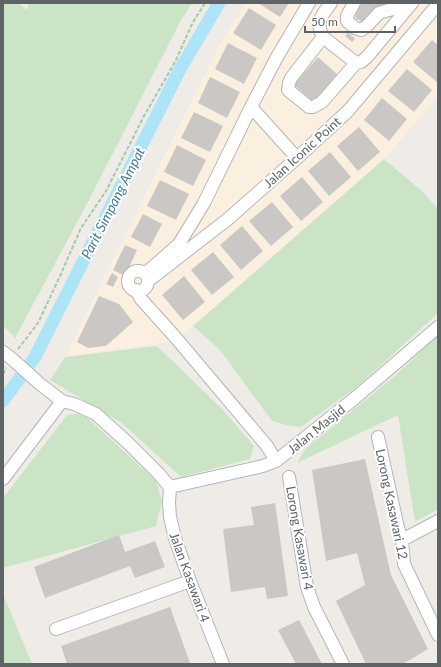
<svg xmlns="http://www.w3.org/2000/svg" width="441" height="667" viewBox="0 0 441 667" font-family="Lato,sans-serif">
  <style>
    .commercial { fill: #fbf0e0 }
    .green { fill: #cbe4c6 }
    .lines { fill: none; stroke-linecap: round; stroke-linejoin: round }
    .canal { stroke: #aee4f8; stroke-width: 13 }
    .building { fill: #cbc7c4 }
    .minor-casing { stroke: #b2b5b8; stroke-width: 14 }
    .path { stroke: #a2caa7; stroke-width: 2; stroke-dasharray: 4 2; stroke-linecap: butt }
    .minor { stroke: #fff; stroke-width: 12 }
    .labels { text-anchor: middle; stroke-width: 4; stroke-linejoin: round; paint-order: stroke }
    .street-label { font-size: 13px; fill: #5e6366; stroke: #fff }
    .water-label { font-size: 14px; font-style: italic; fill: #457c98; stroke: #fff }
  </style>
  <rect width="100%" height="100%" fill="#efece7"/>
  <path class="commercial" d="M245,3h193v94l-54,62 -191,167 -19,15 -109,16 151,-306z"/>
  <path class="green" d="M3,3h16l8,7 2,-7h163l-12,19 -92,180 -73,136 -12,-13z
    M384,159l38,32 16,18v104l-80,73 -57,41 -15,-2 -14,-4 -52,-71 -27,-24z
    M438,335v174l-23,13 -17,-107 -101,48 8,-14 90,-73z
    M157,346l66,64 31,36 -4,13 -69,18 -58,-53 -73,-44 15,-23z
    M82,413l74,68 6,20 -6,25 -153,42v-70l64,-83z
    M3,594l29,70h-29z"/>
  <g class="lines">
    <path class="canal" d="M3,401l32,-44 144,-286 40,-68"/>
  </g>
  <path class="building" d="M258,3h31l-9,14z
    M360,3h36l-31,21 -10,-6z
    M249,8l27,17 -15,25 -28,-17z
    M348,32l7,7 -3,3 -7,-6z
    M432,40l6,5v38l-25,-21z
    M228,43l29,15 -13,26 -29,-15z
    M318,57l19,17 -23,28 -20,-17z
    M407,69l25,21 -18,22 -26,-21z
    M210,77l30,15 -13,26 -29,-15z
    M382,98l25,21 -18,22 -25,-21z
    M194,112l29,14 -13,26 -29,-14z
    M359,127l21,25 -22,19 -21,-25z
    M177,145l29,15 -13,26 -29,-14z
    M330,152l21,25 -22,19 -21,-25z
    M302,177l21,25 -22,19 -21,-25z
    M160,180l29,14 -13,26 -29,-14z
    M272,202l21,25 -22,19 -22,-25z
    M143,214l19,10 -12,23 -19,-10z
    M242,226l21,25 -22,19 -21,-25z
    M125,245l12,5 -12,26 -12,-6z
    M213,252l21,25 -22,18 -21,-25z
    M112,273l6,4 -5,10 -7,-3z
    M184,276l21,26 -22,18 -21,-25z
    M99,296l20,8 14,18 -27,24 -18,2 -11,-6z
    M365,459l26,116 37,74 -25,15h-37l-30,-63 29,-16 -8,-32 -31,8 -14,-91z
    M275,503l13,93 -21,3 -2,-12 -34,5 -8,-63 31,-4 -3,-18z
    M119,535l6,17 30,-11 10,26 -30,11 -5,-12 -85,32 -11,-31z
    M170,607l20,56 -123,1 -6,-18z
    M299,620l23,44h-26l-18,-34z"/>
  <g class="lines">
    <g class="minor-casing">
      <path id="minor" d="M331,3c-9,12 -16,19 -8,34l33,26 5,-1 6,-5 45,-54
        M354,3l-7,13v5l8,7 6,2 5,-3 13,-14 33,-10
        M323,37l-32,41 -2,5 -1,7 21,17h4l9,-5 34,-39
        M251,107l46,51
        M128 281a10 10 0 1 1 20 0a10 10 0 1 1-20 0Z
        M145,274l34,-30 25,-41 47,-96 26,-50 32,-54
        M148,281l80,-62 69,-61 51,-47 90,-107
        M136,290l5,9 35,39 91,108 9,15
        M3,352l8,6 29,26 22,17 12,3 22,10 32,29 30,30 12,14
        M378,437l20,91 4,12 2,24 34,71
        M289,477l18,110 7,20 29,57
        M3,479l59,-78
        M170,487l93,-21 13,-5 79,-63 83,-71
        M170,487l-1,16 1,14 5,21 15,43 33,83
        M402,540l36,-19
        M56,629l134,-48"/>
    </g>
    <path class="path" d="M18,349l20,-26 22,-47 21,-48 25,-37 38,-75 31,-54 18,-40 12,-19
      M3,374l3,-6"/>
    <use href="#minor" class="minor"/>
  </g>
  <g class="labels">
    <g class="street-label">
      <text transform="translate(302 152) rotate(-42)" y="5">Jalan Iconic Point</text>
      <text transform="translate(316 429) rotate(-39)" y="5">Jalan Masjid</text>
      <text transform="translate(392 504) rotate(78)" y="5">Lorong Kasawari 12</text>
      <text transform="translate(300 538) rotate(80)" y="5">Lorong Kasawari 4</text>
      <text transform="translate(190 577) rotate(70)" y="5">Jalan Kasawari 4</text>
    </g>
    <g class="water-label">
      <text transform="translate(113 203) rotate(-63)" y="5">Parit Simpang Ampat</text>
    </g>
  </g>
  <rect width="441" height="667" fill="none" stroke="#5e6366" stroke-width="8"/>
  <path d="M305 26v6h90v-6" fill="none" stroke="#5e6366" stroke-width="2"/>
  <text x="311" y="26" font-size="12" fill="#5e6366" stroke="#ffffff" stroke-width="3" paint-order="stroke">50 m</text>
</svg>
